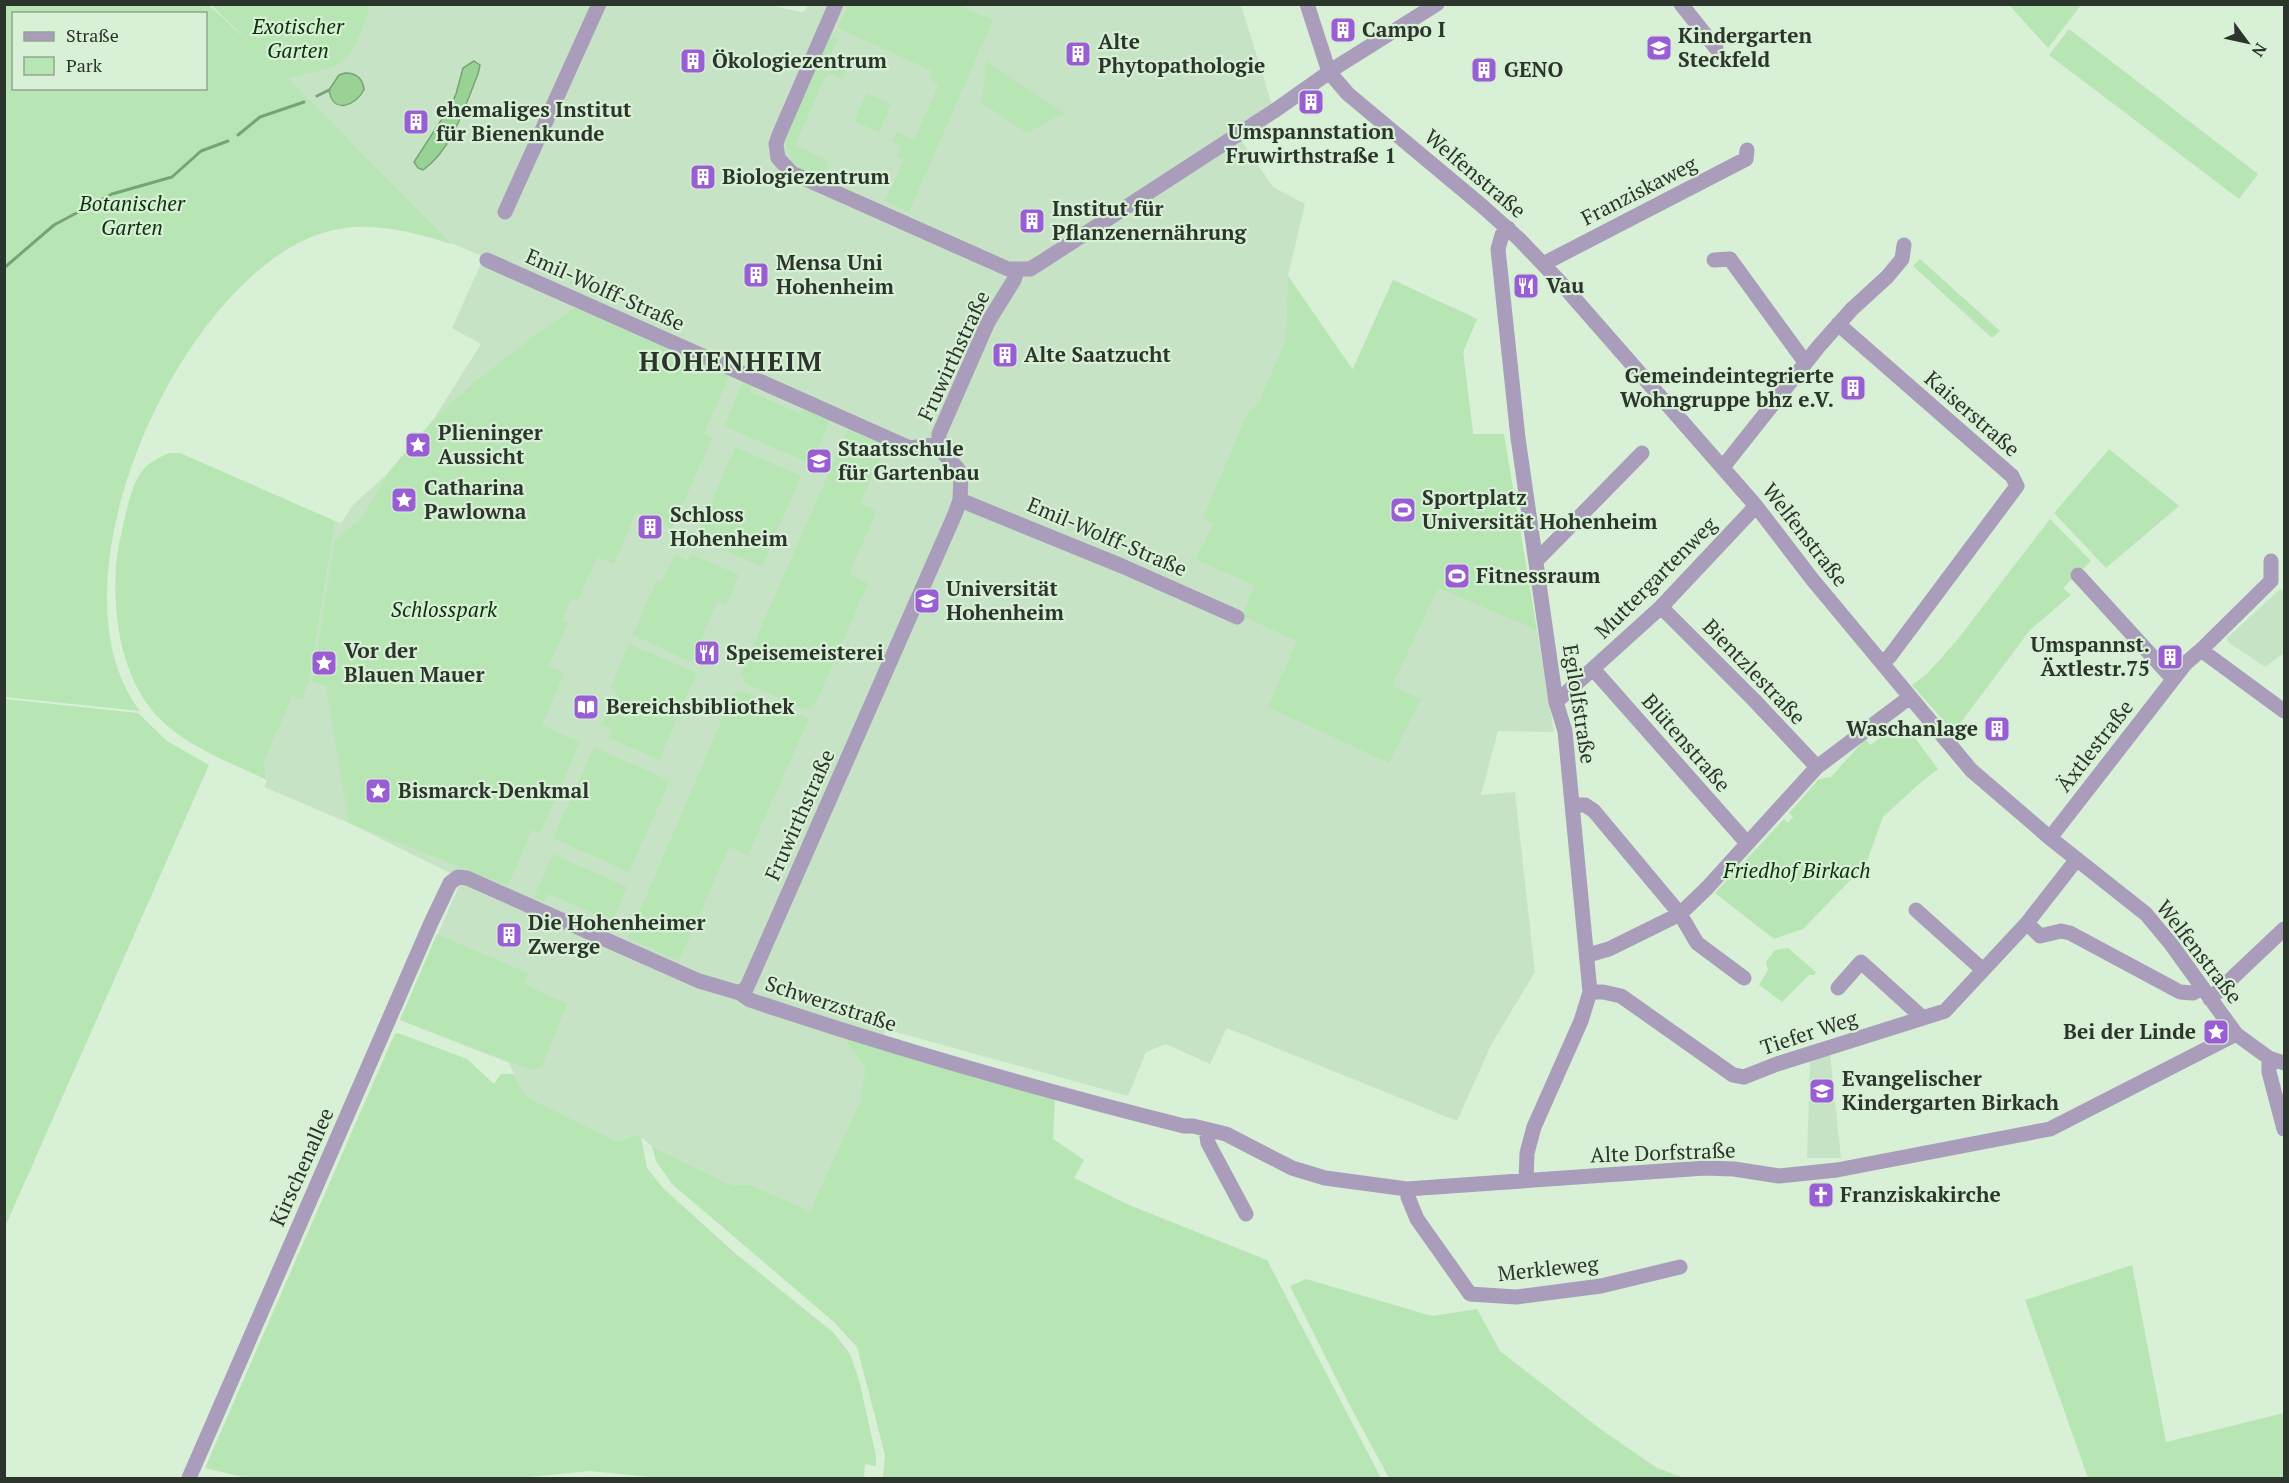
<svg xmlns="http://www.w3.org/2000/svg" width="2289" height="1483" viewBox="0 0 2289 1483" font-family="'PT Serif',serif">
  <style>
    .built { fill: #c7e3c5 }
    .green { fill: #b7e6b4; fill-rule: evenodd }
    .water { fill: #98d294; stroke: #78a375; stroke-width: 1.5 }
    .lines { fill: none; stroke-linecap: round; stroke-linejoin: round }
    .stream { stroke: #78a375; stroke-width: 3 }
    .minor { stroke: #aa9cbb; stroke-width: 15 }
    .labels { text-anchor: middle; stroke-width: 4.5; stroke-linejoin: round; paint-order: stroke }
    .park-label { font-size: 21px; font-style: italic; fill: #0b330b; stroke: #d8f0d6 }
    .poi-label { font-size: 21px; font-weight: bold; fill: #2c352c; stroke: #d8f0d6; text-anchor: start }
    .street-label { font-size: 21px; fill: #2c352c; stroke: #d8f0d6 }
    .district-label { font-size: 27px; font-weight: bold; letter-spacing: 1.5px; fill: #2c352c; stroke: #d8f0d6 }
  </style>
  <rect width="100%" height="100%" fill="#d8f0d6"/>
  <path class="built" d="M766,4l34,8 5,-1 3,-7 433,1 33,106 -33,29 32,47 32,17 -17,72 64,94 41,-90 84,39 -14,33 10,82 64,196 17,102 -56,-1 -17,64 34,-3 20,180 -43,71 -35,78 -230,-93 -17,36 -44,-20 -20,8 -18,44 -243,-67 -3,44 -59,144 -75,-33 -15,2 -81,-40 -11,-9 -8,-2 -14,7 -90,-44 -9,-11 -11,-24 -109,-43 59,-134 -1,-9 -109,-54 -85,-36 3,-7 -3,-19 29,-64 17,-19 25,-157 6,2 12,-18 35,-32 45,-53 48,-76 -29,-16 32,-71 -38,-16 -158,-163 47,-12 21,-24 15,-37z
    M2280,589l4,3v61l-19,14 -37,-25 -1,-4z
    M1830,1054l11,104h-34l3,-97z"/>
  <path class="green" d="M849,4l109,1 35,15 -84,192 -24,-11 19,-41 -8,-3 5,-11 -9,-5 4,-9 18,8 25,-56 -10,-5 3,-8 -94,-43z
    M4,5h205l44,41 -42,-41h160c-8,19 -15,52 -36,61 -14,6 -32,7 -46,13l162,165c-41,-13 -86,-25 -129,-11 -142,46 -280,351 -182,478l-135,-14zM14,14h192v74h-192z
    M2009,5h72l-33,43z
    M2069,29l189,145 -19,25 -190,-144z
    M827,37l11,1 -7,17 19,8 -7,16 -16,-6 -32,72 33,16 -6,14 -23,-7 -7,-5 -6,-17 1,-18z
    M986,61l78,52 -37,20 -45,-30z
    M866,93l25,11 -11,28 -26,-10z
    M1920,259l80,72 -8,7 -79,-72z
    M1288,276l65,94 40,-90 84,39 -14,33 10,82h31l33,196 -99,-42 -46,98 29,13 -32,64 -121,-56 29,-66 -55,-25 12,-31 -59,-26 19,-35 -11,-6 44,-104 12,-12 27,-63z
    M575,308l154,68 -25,58 8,4 -40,91 -36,-16 -22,51 -17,-7 -19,44 -6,-3 -10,22 6,3 -19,43 15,7 -22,52 38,17 -40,91 -8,-3 -24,56 -159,-63 -23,-137 -14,-4 23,-142 27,-22 26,-45 45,-53 38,-35 68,-53z
    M743,382l9,4 -2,6 51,22 2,-5 27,12 -19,43 -87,-38z
    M848,429l38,17 -26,57 17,8 -28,63 19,9 -52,120 -10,7 -61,-27 -4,-10z
    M735,447l66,29 -39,91 -66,-29z
    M2109,449l70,57 -73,62 -52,-55z
    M169,453h11l155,68 -25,157 -8,21 -9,-2 -29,64 3,19c-44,-21 -97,-39 -124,-82 -25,-40 -31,-95 -26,-141 1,-12 5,-24 7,-36 4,-16 7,-33 16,-47 7,-11 18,-16 29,-21z
    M2050,519l41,42 -28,27 8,7 -41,35 -72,96 -7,3 -39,-44 15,-11 31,-35z
    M691,554l48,21 -13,30 -9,-3 -26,60 -58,-27 23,-54 5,1 14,-27 13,5z
    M629,644l68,29 -38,87 -50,-22 3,-9 -10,-4 15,-33 -6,-5z
    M743,691l66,28 -61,136 -19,-8 -50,114 -51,-23 105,-244z
    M5,699l133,14 29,28 42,24 -204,462z
    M1903,722l35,47 -18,14 -37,34 -17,47 -63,65 -29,10 -59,-46 69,-74 4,4 5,-6 -4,-4 30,-34 12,-2 34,-38 5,6z
    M594,747l76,34 -41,91 -76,-34z
    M553,854l74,33 -18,42 -10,-4 3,-8 -54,-23 -4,8 -10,-5z
    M437,934l91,39 -4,11 43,20 -25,62 -10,4 -132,-50z
    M1788,948l28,24 -2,3h-5l-27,27 -23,-17 9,-15 -2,-8 9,-12z
    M398,1033l69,26 27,25 7,-10h13l6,13 9,11 90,44 14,-7 8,2 6,31 16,20 73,66 98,79 16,21 9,26 17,76v10l-11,-2 -1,14h-204l-70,-7 -70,7h-273l-42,-10 187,-428 3,-6z
    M846,1037l209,60 -2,42 31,21 -10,18 55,27 138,55 114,218h-498l2,-23 -28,-108 -23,-25 -162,-138 -16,-23 -4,-15 81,40 15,-2 62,27 51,-111 5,-34 -17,-20z
    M2132,1265l34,177 118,-29v65h-196l-63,-178z
    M1306,1279l126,37 45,-7 23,42 103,80 54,37 28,10h-296l-39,-72 -60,-120z"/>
  <path class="water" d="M474,61l6,4 -2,9c-14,34 -25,74 -55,96l-5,-2 -4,-6 37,-57 5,-11 7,-26z
    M345,73c11,0 18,5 19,17 -9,16 -31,25 -35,0l10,-15z"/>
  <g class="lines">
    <path class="stream" d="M317,96l12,-6
      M238,135l22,-18 44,-15
      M4,268l50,-43 58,-31 60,-17 29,-26 27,-10"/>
    <path class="minor" d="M836,4l-57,131 -3,9 2,14 14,15 216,96h22l10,-6 234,-152 64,-45 99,-62
      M1307,4l22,68 19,22 133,111 38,34 41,43 196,224 56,73 159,191 79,68 96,76 25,30 65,90 33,24 15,5
      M1681,4l35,44
      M505,212l94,-208
      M1508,228l-6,7 -4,14 20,189 38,264 9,29 25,261 -9,29 -47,106 -7,26 -1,27
      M487,260l423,188 29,-4
      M1714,260l16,-1 75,103
      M1543,264l203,-105 1,-9
      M1838,324l174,152 5,10 -127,170 -8,7
      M1723,467l96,-121 33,-37 35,-32 15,-18 2,-14
      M960,500l162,66 115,51
      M1536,561l106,-108
      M2078,575l95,104
      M1661,607l93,93 63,67
      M2201,650l83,61
      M1594,670l153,173
      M1556,702l105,-95 95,-101
      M1572,805h13l9,6 86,103 17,29 47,35
      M2050,838l136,-175 15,-13 70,-69v-20
      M1916,910l67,60
      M2027,923l13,13 21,-5 9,2 110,59 13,1 9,-5
      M1588,955l21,-6 71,-35 27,-26 110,-121 93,-70
      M1838,988l23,-26 62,56
      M1590,992h13l18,4 112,79 11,2 33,-13 168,-53 82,-88 50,-64
      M740,993l7,-6 208,-473 5,-14 1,-26c-9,-17 -23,-16 -22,-40l49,-112 26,-42 3,-10
      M2210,999l74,-70
      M2269,1058v14l15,57
      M1206,1130l2,13 38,71
      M1407,1189l1,8 9,22 53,75 46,3 85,-11 79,-19
      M189,1478l241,-553 20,-42 8,-6 9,1 232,103 41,12 10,7c143,48 287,89 434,126h9l33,8 66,34 33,10 82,11 298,-21 29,1 45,7 58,-6 213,-41 186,-95"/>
  </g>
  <defs>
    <g id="building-square" transform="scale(1.35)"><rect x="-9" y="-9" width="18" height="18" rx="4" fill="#995dd4" stroke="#d8f0d6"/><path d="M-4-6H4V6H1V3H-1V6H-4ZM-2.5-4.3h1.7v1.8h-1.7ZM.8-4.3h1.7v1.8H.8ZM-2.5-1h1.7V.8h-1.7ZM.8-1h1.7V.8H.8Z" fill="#fff"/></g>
    <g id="school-square" transform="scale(1.35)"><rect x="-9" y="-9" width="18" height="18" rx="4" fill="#995dd4" stroke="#d8f0d6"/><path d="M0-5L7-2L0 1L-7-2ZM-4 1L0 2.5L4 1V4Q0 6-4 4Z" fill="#fff"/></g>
    <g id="restaurant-square" transform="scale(1.35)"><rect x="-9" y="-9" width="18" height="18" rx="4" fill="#995dd4" stroke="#d8f0d6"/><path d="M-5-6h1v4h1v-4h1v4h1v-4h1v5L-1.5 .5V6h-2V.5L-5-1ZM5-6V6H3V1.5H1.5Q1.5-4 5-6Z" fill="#fff"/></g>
    <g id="sight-square" transform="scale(1.35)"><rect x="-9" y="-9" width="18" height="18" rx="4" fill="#995dd4" stroke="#d8f0d6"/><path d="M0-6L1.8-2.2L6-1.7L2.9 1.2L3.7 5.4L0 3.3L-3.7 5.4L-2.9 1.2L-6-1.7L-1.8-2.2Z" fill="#fff"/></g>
    <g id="university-square" transform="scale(1.35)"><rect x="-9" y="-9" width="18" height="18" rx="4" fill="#995dd4" stroke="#d8f0d6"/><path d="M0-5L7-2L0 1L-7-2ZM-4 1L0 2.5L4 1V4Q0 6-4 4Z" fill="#fff"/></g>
    <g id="stadium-square" transform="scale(1.35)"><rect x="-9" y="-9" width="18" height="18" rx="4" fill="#995dd4" stroke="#d8f0d6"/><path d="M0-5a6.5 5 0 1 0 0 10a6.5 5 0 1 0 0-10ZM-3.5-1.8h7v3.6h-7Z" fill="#fff"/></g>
    <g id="library-square" transform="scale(1.35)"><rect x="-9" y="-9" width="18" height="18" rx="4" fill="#995dd4" stroke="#d8f0d6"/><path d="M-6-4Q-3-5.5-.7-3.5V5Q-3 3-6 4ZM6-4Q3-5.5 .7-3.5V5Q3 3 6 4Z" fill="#fff"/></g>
    <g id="church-square" transform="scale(1.35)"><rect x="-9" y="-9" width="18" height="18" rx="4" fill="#995dd4" stroke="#d8f0d6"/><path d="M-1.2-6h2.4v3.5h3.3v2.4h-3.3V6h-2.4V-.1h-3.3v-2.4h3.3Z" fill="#fff"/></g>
  </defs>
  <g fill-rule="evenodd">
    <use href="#building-square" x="1343" y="30"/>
    <use href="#school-square" x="1659" y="48"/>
    <use href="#building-square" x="1078" y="54"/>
    <use href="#building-square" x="693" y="61"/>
    <use href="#building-square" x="1484" y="70"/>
    <use href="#building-square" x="1311" y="102"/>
    <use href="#building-square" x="416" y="122"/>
    <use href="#building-square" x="703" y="177"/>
    <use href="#building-square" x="1032" y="221"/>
    <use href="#building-square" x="756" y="275"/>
    <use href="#restaurant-square" x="1526" y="286"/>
    <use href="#building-square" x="1005" y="355"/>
    <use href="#building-square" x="1853" y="388"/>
    <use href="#sight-square" x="418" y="445"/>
    <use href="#university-square" x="819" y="461"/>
    <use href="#sight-square" x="404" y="500"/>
    <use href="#stadium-square" x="1403" y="510"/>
    <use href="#building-square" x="650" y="527"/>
    <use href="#stadium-square" x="1457" y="576"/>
    <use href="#university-square" x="927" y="601"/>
    <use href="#restaurant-square" x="707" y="653"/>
    <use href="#building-square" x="2170" y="657"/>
    <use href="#sight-square" x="324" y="663"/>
    <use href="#library-square" x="586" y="707"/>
    <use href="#building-square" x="1997" y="729"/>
    <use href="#sight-square" x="378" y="791"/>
    <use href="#building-square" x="509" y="935"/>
    <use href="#sight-square" x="2216" y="1032"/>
    <use href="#school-square" x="1822" y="1091"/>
    <use href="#church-square" x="1821" y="1195"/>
  </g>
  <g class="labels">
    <g class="park-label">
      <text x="298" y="34">Exotischer<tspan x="298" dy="24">Garten</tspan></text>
      <text x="132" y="211">Botanischer<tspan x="132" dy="24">Garten</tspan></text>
      <text x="444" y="617">Schlosspark</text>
      <text x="1797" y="878">Friedhof Birkach</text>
    </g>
    <g class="poi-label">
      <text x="1362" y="37">Campo I</text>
      <text x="1678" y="43">Kindergarten<tspan x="1678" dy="24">Steckfeld</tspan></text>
      <text x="1098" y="49">Alte<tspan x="1098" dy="24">Phytopathologie</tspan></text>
      <text x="712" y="68">Ökologiezentrum</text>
      <text x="1504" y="77">GENO</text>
      <text x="436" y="117">ehemaliges Institut<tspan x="436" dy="24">für Bienenkunde</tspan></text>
      <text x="1311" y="139" text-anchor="middle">Umspannstation<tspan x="1311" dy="24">Fruwirthstraße 1</tspan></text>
      <text x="722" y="184">Biologiezentrum</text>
      <text x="1052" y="216">Institut für<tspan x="1052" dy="24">Pflanzenernährung</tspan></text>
      <text x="776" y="270">Mensa Uni<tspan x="776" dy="24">Hohenheim</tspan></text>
      <text x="1546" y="293">Vau</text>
      <text x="1024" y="362">Alte Saatzucht</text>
      <text x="1834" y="383" text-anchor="end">Gemeindeintegrierte<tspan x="1834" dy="24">Wohngruppe bhz e.V.</tspan></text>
      <text x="438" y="440">Plieninger<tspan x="438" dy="24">Aussicht</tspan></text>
      <text x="838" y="456">Staatsschule<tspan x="838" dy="24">für Gartenbau</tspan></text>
      <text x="424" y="495">Catharina<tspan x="424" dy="24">Pawlowna</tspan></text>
      <text x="1422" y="505">Sportplatz<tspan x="1422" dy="24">Universität Hohenheim</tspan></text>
      <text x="670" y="522">Schloss<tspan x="670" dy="24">Hohenheim</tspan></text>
      <text x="1476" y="583">Fitnessraum</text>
      <text x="946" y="596">Universität<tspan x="946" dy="24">Hohenheim</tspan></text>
      <text x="2150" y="652" text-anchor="end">Umspannst.<tspan x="2150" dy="24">Äxtlestr.75</tspan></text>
      <text x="344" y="658">Vor der<tspan x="344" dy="24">Blauen Mauer</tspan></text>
      <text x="726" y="660">Speisemeisterei</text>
      <text x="606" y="714">Bereichsbibliothek</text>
      <text x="1978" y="736" text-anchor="end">Waschanlage</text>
      <text x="398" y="798">Bismarck-Denkmal</text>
      <text x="528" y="930">Die Hohenheimer<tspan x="528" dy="24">Zwerge</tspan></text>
      <text x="2196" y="1039" text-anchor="end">Bei der Linde</text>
      <text x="1842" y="1086">Evangelischer<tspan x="1842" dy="24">Kindergarten Birkach</tspan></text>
      <text x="1840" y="1202">Franziskakirche</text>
    </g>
    <g class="street-label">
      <text transform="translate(1475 174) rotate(40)" y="7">Welfenstraße</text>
      <text transform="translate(1639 191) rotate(-27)" y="7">Franziskaweg</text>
      <text transform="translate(605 290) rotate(24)" y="7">Emil-Wolff-Straße</text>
      <text transform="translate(954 356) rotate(-65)" y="7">Fruwirthstraße</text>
      <text transform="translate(1972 414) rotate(41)" y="7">Kaiserstraße</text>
      <text transform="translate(1805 535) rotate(52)" y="7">Welfenstraße</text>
      <text transform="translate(1107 537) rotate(23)" y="7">Emil-Wolff-Straße</text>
      <text transform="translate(1656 578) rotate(-45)" y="7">Muttergartenweg</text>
      <text transform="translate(1754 672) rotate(46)" y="7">Bientzlestraße</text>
      <text transform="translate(1579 704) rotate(81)" y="7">Egilolfstraße</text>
      <text transform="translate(1686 743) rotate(49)" y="7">Blütenstraße</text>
      <text transform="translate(2095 746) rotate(-52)" y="7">Äxtlestraße</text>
      <text transform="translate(800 815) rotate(-66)" y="7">Fruwirthstraße</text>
      <text transform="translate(2199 952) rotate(52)" y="7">Welfenstraße</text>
      <text transform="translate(831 1004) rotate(18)" y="7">Schwerzstraße</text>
      <text transform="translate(1809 1033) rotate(-18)" y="7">Tiefer Weg</text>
      <text transform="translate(1663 1153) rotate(-2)" y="7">Alte Dorfstraße</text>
      <text transform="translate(302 1167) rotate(-66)" y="7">Kirschenallee</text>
      <text transform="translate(1548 1269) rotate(-6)" y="7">Merkleweg</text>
    </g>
    <g class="district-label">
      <text x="731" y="371">HOHENHEIM</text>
    </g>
  </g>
  <rect width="2289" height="1483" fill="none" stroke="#2c352c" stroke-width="12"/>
  <rect x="12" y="12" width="195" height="78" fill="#d8f0d6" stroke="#93a592" stroke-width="1.5"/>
  <rect x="24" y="32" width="30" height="9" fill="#aa9cbb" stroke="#93a592" stroke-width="1.5"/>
  <text x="66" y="42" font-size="18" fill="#2c352c">Straße</text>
  <rect x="24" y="57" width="30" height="18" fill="#b7e6b4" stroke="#93a592" stroke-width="1.5"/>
  <text x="66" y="72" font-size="18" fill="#2c352c">Park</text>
  <g transform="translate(2247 42) rotate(123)" stroke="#d8f0d6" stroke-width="4.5" paint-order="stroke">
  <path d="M0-4.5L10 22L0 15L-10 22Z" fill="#2c352c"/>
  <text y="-9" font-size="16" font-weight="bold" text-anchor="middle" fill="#2c352c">N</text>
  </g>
</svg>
